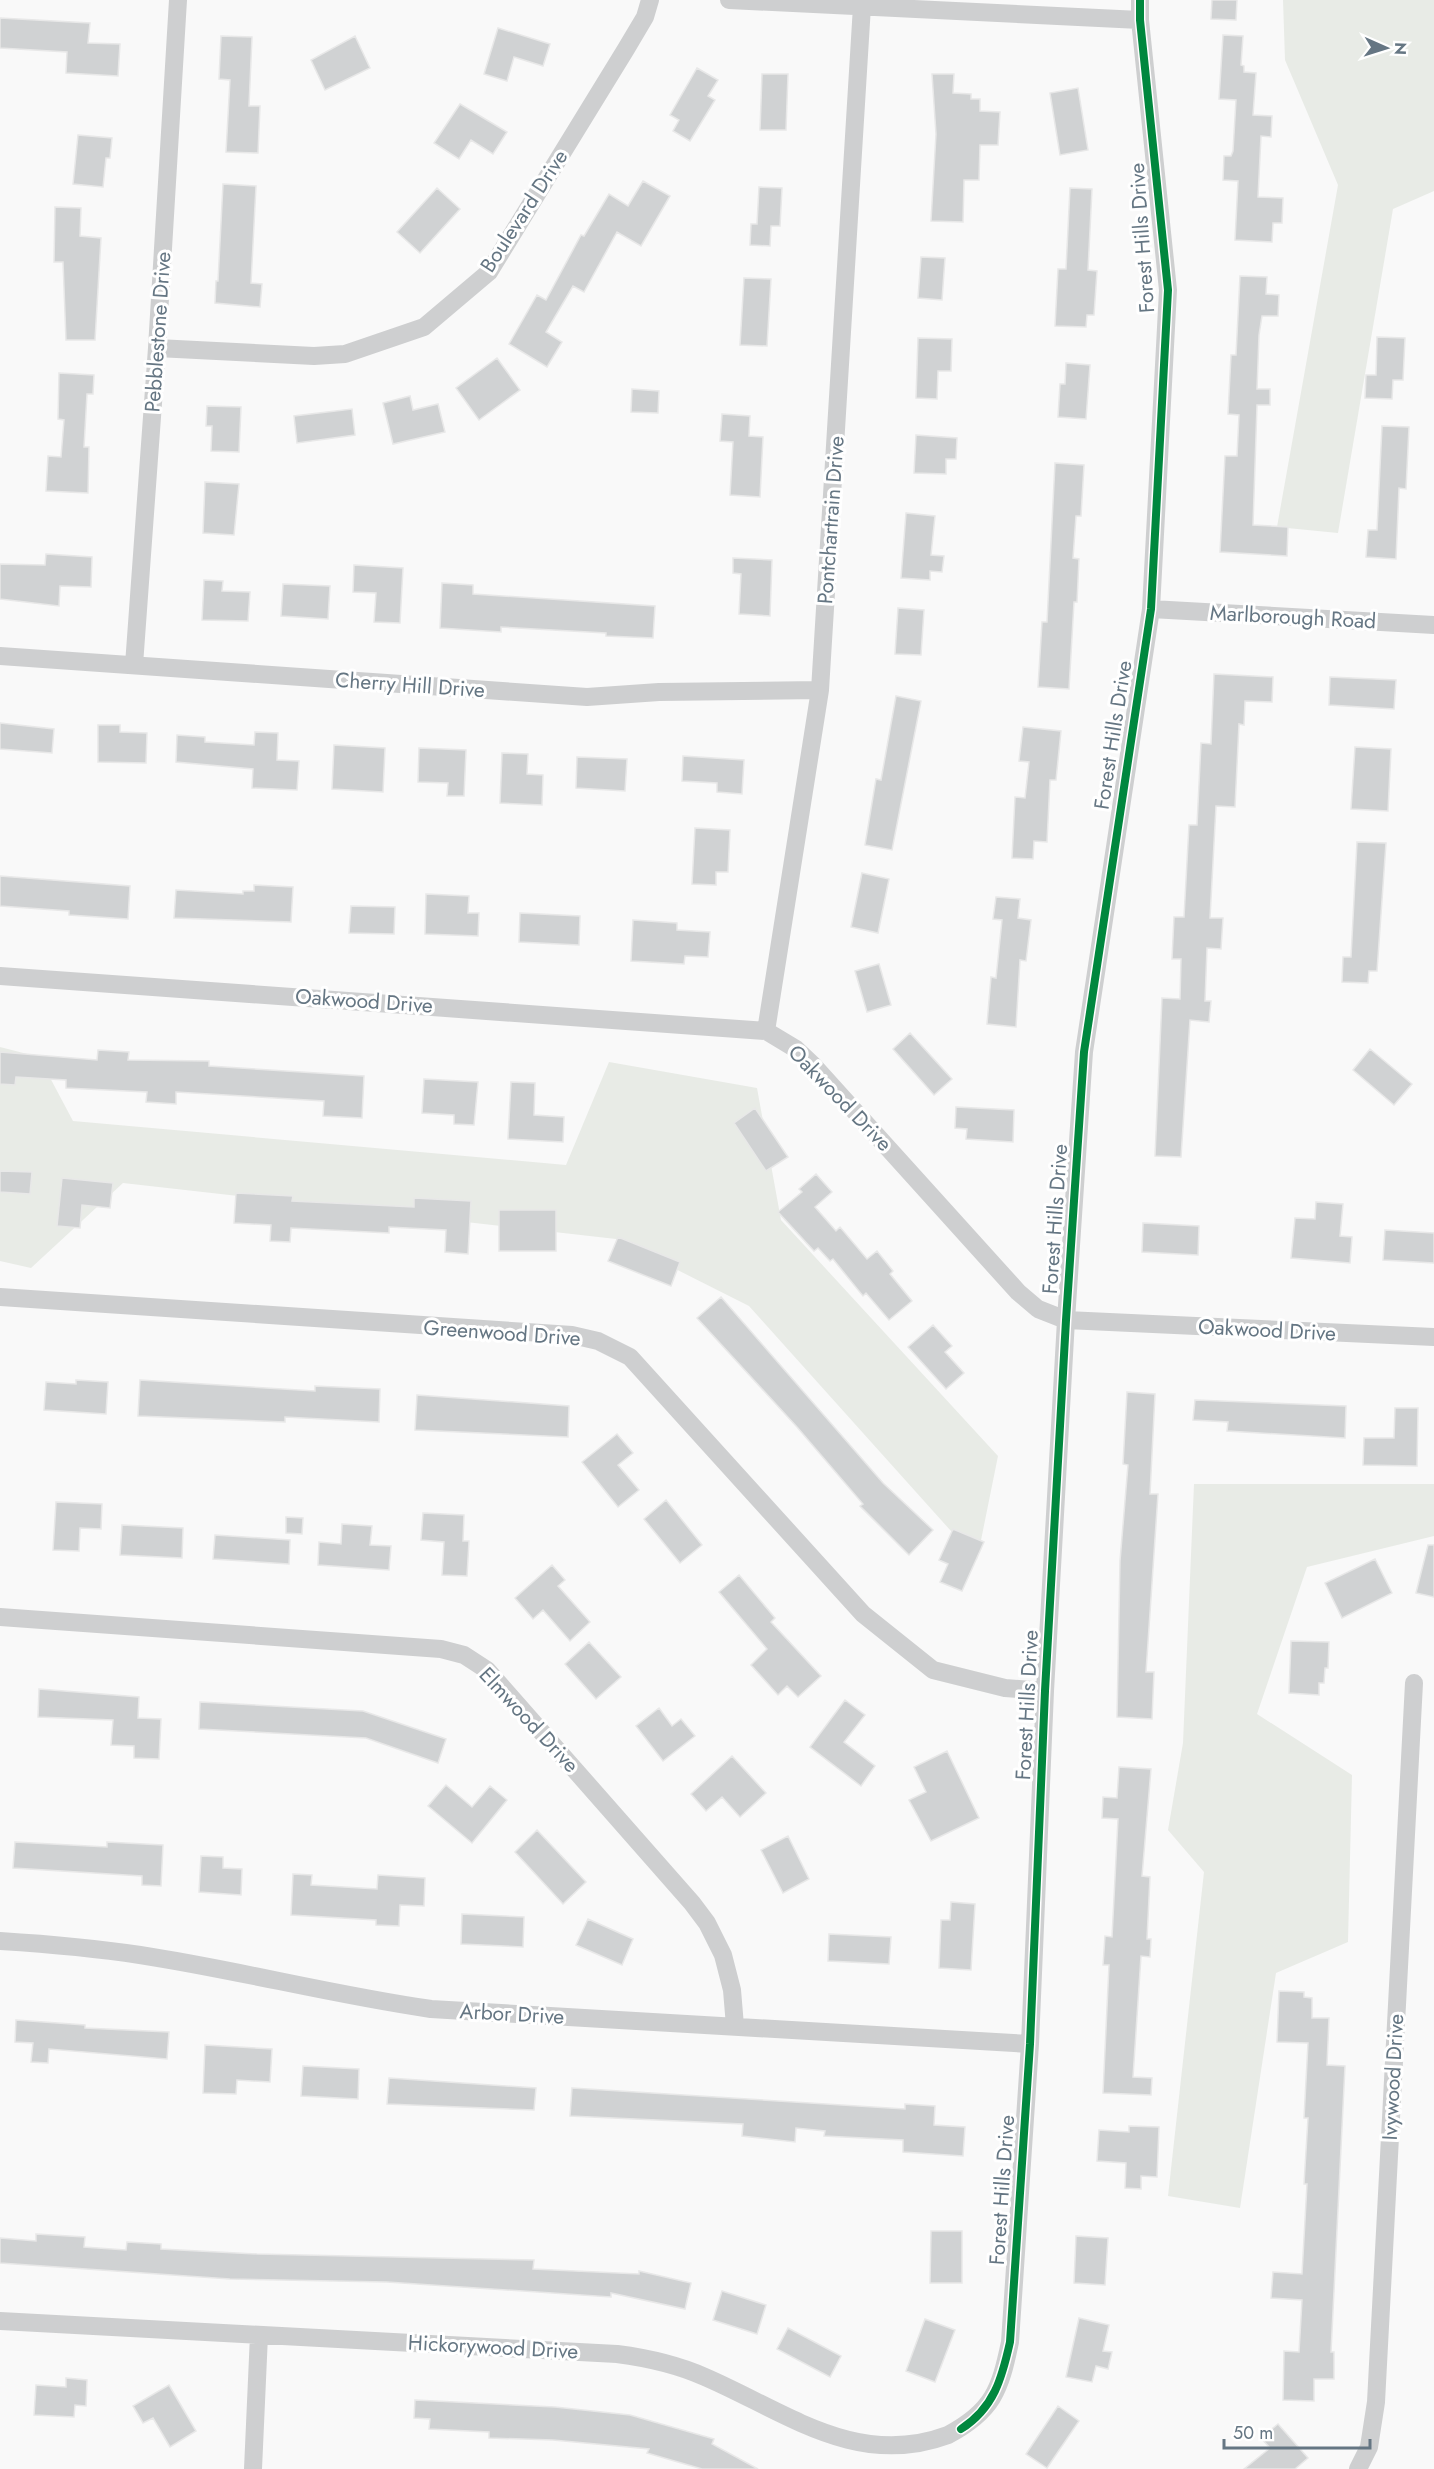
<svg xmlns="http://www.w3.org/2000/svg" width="1434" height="2469" viewBox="0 0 1434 2469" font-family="Jost,sans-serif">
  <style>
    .green { fill: #e8ebe6 }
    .building { fill: #d0d2d3; stroke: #e8e8e8; stroke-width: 1.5 }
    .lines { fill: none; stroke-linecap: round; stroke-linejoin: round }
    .minor { stroke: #cecfd0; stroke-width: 18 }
    .cycleway-casing { stroke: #fff; stroke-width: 11 }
    .cycleway { stroke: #00873e; stroke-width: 8 }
    .labels { text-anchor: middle; stroke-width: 6; stroke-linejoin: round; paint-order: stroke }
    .street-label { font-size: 21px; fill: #657683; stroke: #fff }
  </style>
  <rect width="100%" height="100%" fill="#f9f9f9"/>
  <path class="green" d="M1283,0h151v191l-41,18 -55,324 -61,-6 61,-342 -53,-125z
    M0,1047l39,10 34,64 493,44 43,-103 148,26 24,132 217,236 -21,104 -228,-254 -133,-67 -493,-56 -92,85 -31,-7z
    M1194,1484h240v52l-127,31 -50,147 95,61 -4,167 -72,31 -36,235 -72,-12 36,-324 -36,-42 15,-87z"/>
  <path class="building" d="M1212,0h25l-1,20 -25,-1z
    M0,18l90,5 -2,20 32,1 -2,32 -52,-3 1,-21 -67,-4z
    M498,28l52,16 -7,22 -29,-9 -7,24 -23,-7z
    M1223,35l20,1 -2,29 3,1v6l12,1 -3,42 19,1 -1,21 -10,-1 -3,61 25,1 -1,25h-9l-1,19 -37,-2 3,-59 -15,-1 1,-24h7l2,-5 3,-51 -17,-1z
    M221,36l31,1 -3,69h11l-2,47 -32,-1 4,-72 -11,-1z
    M355,36l15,32 -45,22 -14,-30z
    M697,68l21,12 -10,16 7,4 -25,41 -17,-10 6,-11 -9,-5z
    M762,74h26l-2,56h-26z
    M932,74h22l-1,19 18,1v5h9v12l20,1 -2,33h-18l-1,35h-15l-1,42 -32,-1 5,-87z
    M1078,88l10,62 -28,5 -10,-62z
    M460,104l47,28 -14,22 -22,-14 -12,19 -25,-16z
    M78,135l34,3 -2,20h-4l-3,29 -30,-3z
    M643,181l27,15 -29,50 -24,-14 -33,60 -11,-6 -27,46 16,10 -15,25 -38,-23 28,-49 9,5 35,-65 3,1 25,-42 19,12z
    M223,184l33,2 -5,97 11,1 -2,23 -45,-4 1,-22h2z
    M759,187l23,1 -2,38h-9l-1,20 -20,-1 1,-21h6z
    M437,188l23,21 -40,44 -23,-21z
    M1070,188l22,1 -4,81 9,1 -3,44h-7l-1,12 -31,-1 3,-57h8z
    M55,207l26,1 -1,28 21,2 -6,102h-29l-3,-78h-9z
    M921,257l24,1 -3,42 -24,-2z
    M1240,276l27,1 -1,17 13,1 -1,21h-16l-3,19 -2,54h13v16h-13l-4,120 35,2 -1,29 -67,-4 5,-96h12l2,-41 -11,-1 3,-59h5z
    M744,278l27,1 -4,67 -27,-1z
    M1377,337l28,1 -2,42h-10l-1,19 -27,-1 1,-23h10z
    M918,338l34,1 -1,32h-13l-1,28 -21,-1z
    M497,358l23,32 -41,30 -23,-32z
    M1066,363l24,2 -4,54 -28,-2 2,-33h5z
    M59,373l35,2 -1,19h-6l-3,53h5l-1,46 -42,-2 2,-35 13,1 3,-37 -6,-1z
    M632,389l27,2 -1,22 -27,-1z
    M410,396l3,14 25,-6 7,28 -52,12 -10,-41z
    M207,406l34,1 -2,45 -28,-1 1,-25h-6z
    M352,409l3,26 -58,8 -3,-27z
    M722,414l28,2 -1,20 14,1 -3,60 -30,-2 3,-53 -13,-1z
    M1382,426l27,1 -3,62 -7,-1 -3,71 -30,-2 2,-27h9z
    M916,435l41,3 -1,21h-10v15l-32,-1z
    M1055,463l29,2 -3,51h-5l-3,42 6,1 -2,43h-3l-5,87 -31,-2 4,-65h5z
    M205,482l34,2 -5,51 -31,-2z
    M906,513l29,3 -4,39 13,1 -2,16 -12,-1v9l-29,-2z
    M46,554l46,3 -1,30 -31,-1 -1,20 -59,-7v-35l45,1z
    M733,558l39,2 -2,56 -31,-2 2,-40 -8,-1z
    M354,565l49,3 -3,55 -26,-1 2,-29 -23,-1z
    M204,580l19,1 -1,10 28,1 -2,29 -46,-1z
    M442,583l31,2v9l182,12 -2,32 -47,-2v-3l-105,-6v5l-61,-4z
    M283,584l47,2 -2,33 -47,-3z
    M898,608l26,2 -3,45 -26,-1z
    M1214,674l59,3 -1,25 -27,-1 -1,24 -5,-1 -4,83 -19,-1 -6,112h13l-2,31 -14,-1 -2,53h6l-2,21 -19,-2 -9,137 -26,-1 7,-158 18,1 1,-40h-9l2,-42h10l5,-92h8l4,-82 10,1z
    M1330,677l66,3 -2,29 -65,-4z
    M896,696l25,5 -29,149 -27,-5 11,-66 5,1z
    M0,723l54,6 -2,24 -52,-4z
    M98,725h22v7l27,1 -1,30 -48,-1z
    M1023,727l38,4 -5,49h-6l-3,62 -13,-1 -1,18 -21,-1 3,-61 10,1 4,-36 -10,-1z
    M255,732l23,1 -1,27 22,1 -2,29 -45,-2 1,-19 -77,-7 1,-27 28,2v5l49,3z
    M334,745l51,3 -2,44 -51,-3z
    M1355,747l36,2 -3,62 -37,-2z
    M419,748l47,2 -2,46h-17l1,-13 -30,-1z
    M502,753l26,1 -1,20 16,1 -1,30 -42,-2z
    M683,756l61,4 -2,34 -25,-2v-9l-35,-2z
    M577,757l50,2 -2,32 -49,-3z
    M695,828l35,2 -2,42h-12v13l-24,-1z
    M1357,842l29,1 -9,128h-8l-1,12 -26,-1 1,-25h8z
    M862,873l27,6 -11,54 -27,-6z
    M0,876l130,10 -2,33 -59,-4v-4l-69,-5z
    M254,885l39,2 -2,35 -117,-4 2,-28 67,4v-3h11z
    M426,894l43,2 -1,17h11l-1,23 -53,-2z
    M996,897l24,2 -2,19 13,2 -5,41 -6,-1 -4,67 -29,-3 4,-47 5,1 6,-58 -9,-1z
    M351,906l44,1 -1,27 -45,-1z
    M520,913l60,3 -1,29 -60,-3z
    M633,920l44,3v7l33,2 -2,25 -23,-1 -1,8 -53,-3z
    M879,964l12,41 -24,7 -12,-41z
    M910,1033l42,46 -18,16 -41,-46z
    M1370,1049l42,35 -18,21 -41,-35z
    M98,1050l31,2 -1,8 81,1v5l155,10 -2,42 -39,-2 1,-15 -148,-9v12l-30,-2 1,-10 -81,-4v-8l-50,-3 -1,8 -15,-1v-32l97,8z
    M424,1079l54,3 -4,43 -20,-1v-9l-32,-2z
    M511,1082l24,1 -1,32 30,2 -1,25 -55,-3z
    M956,1107l58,3 -1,32 -47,-3 1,-10 -12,-1z
    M755,1108l33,49 -22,14 -32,-48z
    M0,1171l32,1 -2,22 -30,-2z
    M816,1174l16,18 -17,15 21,24 4,-4 27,32 10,-8 16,20 -3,3 22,27 -23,19 -23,-27 -3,3 -30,-37 -3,2 -12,-13 -4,3 -36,-39 24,-20 -3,-3z
    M62,1178l51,5 -3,25 -28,-3 -2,23 -23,-2z
    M236,1193l57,3 -1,5 122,6v-9l57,3 -3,53 -23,-2 1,-22 -57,-3v6l-98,-5 -1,14 -20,-1 1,-16 -37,-2z
    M1316,1202l27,2 -3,32 12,1 -2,26 -59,-5 4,-40 20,1z
    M499,1210h57v41h-57z
    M1143,1223l56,3 -1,29 -56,-3z
    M1385,1230l49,3v30l-51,-3z
    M618,1237l62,25 -9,24 -63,-25z
    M721,1297l162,186 50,47 -24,25 -49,-49 3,-2 -66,-77 -100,-109z
    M933,1325l19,21 -7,6 19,21 -18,16 -38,-42z
    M76,1380l32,2 -2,32 -62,-4 2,-28 30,2z
    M140,1380l175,11v-5l65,3 -1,33 -94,-5v5l-147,-6z
    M1127,1392l28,2 -5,100h8l-12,178h8l-2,47 -35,-2 3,-156 8,-96 -5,-1z
    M417,1395l152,11 -1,31 -153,-7z
    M1195,1400l151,6 -1,32 -118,-7 1,-9 -35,-2z
    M1395,1408h23l-1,58 -54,-1 1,-27h30z
    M617,1434l16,19 -15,12 21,25 -21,17 -36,-45z
    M666,1500l36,45 -22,18 -36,-44z
    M56,1502l46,2 -1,25 -21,-1 -1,23 -26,-1z
    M423,1513l41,2 -1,26h6l-2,35 -25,-1 2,-33 -23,-2z
    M286,1517l17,1 -1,16 -16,-1z
    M342,1524l30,2 -2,19 21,1 -2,24 -71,-5 1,-23 22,2z
    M122,1525l61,3 -1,30 -62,-3z
    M953,1529l31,13 -22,49 -22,-9 8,-18 -9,-4z
    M215,1535l75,5 -1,24 -76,-5z
    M1428,1545h6v52l-18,-4z
    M1375,1559l17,34 -50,25 -17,-35z
    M552,1565l13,15 -7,6 32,36 -20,19 -27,-31 -10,9 -18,-21z
    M739,1575l36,43 -4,4 50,54 -23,21 -11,-11 -9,9 -27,-30 16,-16 -48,-57z
    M1291,1641l38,1 -1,26h-3l-1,15h-5v12l-30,-2z
    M589,1642l32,35 -25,22 -31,-35z
    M39,1689l100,8 -1,21 23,1 -2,40 -25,-1v-12l-23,-1 2,-25 -75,-3z
    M845,1700l20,15 -21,27 31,24 -14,20 -51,-39z
    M200,1702l163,9 83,28 -8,24 -72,-25 -167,-9z
    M659,1708l13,18 9,-7 14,17 -32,25 -27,-35z
    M947,1751l32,67 -48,23 -22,-41 17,-8 -12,-25z
    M732,1756l34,37 -26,24 -18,-20 -16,14 -15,-17z
    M1119,1767l32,2 -9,107 8,1 -3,62h4l-1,18 -9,-1 -8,121 19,1 -1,17 -48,-2 6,-128h-6l2,-29 7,1 6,-118 -16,-1 1,-21 14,1z
    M446,1785l26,22 18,-21 17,14 -35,43 -44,-37z
    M537,1830l49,52 -23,22 -48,-52z
    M788,1836l21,43 -26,14 -22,-43z
    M15,1842l92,5v-5l56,3 -2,41 -19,-1v-9l-129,-8z
    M201,1856l22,1v11l19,1 -1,26 -42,-3z
    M293,1874l19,1 -1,10 66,4 1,-14 47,3 -1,28 -24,-1 -1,21 -23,-1v-5l-85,-5z
    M951,1902l24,2 -4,66 -32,-2 2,-48h9z
    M462,1914l62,3 -1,30 -62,-3z
    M588,1919l45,20 -11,26 -46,-20z
    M829,1934l62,3 -2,27 -61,-3z
    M1279,1991l25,1v5l8,1v20h17l-2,47 18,1 -14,286h3v27h-20v22l-31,-1 1,-49 15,1 3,-52 -31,-2 2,-26 29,2 5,-90h-3l4,-66h-4l4,-75 -31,-1z
    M16,2020l69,5v3l84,4 -2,27 -118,-10 -1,14 -17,-1 2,-19 -18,-1z
    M205,2045l67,4 -2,33 -33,-2 -1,14 -33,-1z
    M303,2066l56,3 -1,30 -57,-3z
    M389,2078l147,10 -2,22 -147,-6z
    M572,2088l333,21v-5l30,2 -1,19 31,2 -2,29 -60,-4v-12l-79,-4 1,-5 -29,-3 -1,14 -53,-6 1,-12 -173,-8z
    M1129,2126l30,1 -2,50 -16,-1v13l-16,-1 1,-25 -29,-2 2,-31 30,2z
    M931,2231h31v52h-32z
    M36,2234l49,3 -1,10 42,3 1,-8 34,2v5l96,5 277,6 -1,9 106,5v-3l52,12 -6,26 -74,-16v4l-224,-15 -157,-3 -230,-16v-25l36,3z
    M1076,2236l32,2 -3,47 -31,-2z
    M722,2291l44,14 -9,29 -44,-14z
    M1079,2318l30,7 -6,26 9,1 -4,17 -12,-3 -4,16 -26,-5z
    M925,2319l30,11 -20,52 -29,-11z
    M788,2328l53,28 -11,21 -53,-28z
    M66,2378l21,2 -1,26 -11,-1 -1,12 -40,-2 2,-30 30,2z
    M169,2385l27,46 -26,16 -17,-29 -10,5 -10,-17z
    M415,2400l140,7 75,8 84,24 -2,5 46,25h-56l-55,-16 2,-4 -96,-9 -64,-2v-6l-60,-3 1,-10 -16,-1z
    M1058,2406l21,15 -32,47 -21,-14z
    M1278,2424l30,34 -13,11h-51l26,-21 -9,-10z"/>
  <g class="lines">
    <path class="minor" d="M729,0l411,20
      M157,348l157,8 31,-2 79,-27 65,-55 137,-223 19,-32 5,-17
      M1151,609l283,16
      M0,656l587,41 72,-5 161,-2
      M134,665l23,-317 21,-348
      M0,976l766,55 30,18 17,16 205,227 20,17 28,11 368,17
      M766,1031l54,-341 42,-684
      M0,1297l572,38 26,6 32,16 233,257 70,56 72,18 40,3
      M0,1617l441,32 23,6 23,15 205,233 15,20 16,32 9,35 3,36
      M0,1941c47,3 94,7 140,14 98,15 193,40 291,54l599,35
      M0,2321l617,33c31,4 59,10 88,23 81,35 152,92 243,58 45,-24 52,-45 62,-93l20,-298 15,-353 21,-371 18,-268 67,-443 17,-319 -28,-270v-20
      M253,2469l6,-134
      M1358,2469l11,-22 7,-45 38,-719"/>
    <g class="cycleway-casing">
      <path id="cycleway" d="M961,2429c33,-21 41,-51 49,-87l20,-298 15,-353 21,-371 18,-268 67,-443 17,-319 -28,-270v-20"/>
    </g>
    <use href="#cycleway" class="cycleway"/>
  </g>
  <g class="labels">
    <g class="street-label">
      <text transform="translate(524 211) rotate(-57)" y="7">Boulevard Drive</text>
      <text transform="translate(1142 238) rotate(-94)" y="7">Forest Hills Drive</text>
      <text transform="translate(158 332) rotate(-86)" y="7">Pebblestone Drive</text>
      <text transform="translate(831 520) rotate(-86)" y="7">Pontchartrain Drive</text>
      <text transform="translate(1293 617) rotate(3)" y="7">Marlborough Road</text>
      <text transform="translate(410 685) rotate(4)" y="7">Cherry Hill Drive</text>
      <text transform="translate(1113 735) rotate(-81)" y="7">Forest Hills Drive</text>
      <text transform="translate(364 1001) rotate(4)" y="7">Oakwood Drive</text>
      <text transform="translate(840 1098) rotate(46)" y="7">Oakwood Drive</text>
      <text transform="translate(1055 1219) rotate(-86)" y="7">Forest Hills Drive</text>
      <text transform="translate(1267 1330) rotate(3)" y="7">Oakwood Drive</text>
      <text transform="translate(502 1333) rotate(4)" y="7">Greenwood Drive</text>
      <text transform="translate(1027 1705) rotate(-87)" y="7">Forest Hills Drive</text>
      <text transform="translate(529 1720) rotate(47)" y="7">Elmwood Drive</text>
      <text transform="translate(512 2014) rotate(3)" y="7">Arbor Drive</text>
      <text transform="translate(1393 2077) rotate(-87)" y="7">Ivywood Drive</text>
      <text transform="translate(1002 2190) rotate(-86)" y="7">Forest Hills Drive</text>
      <text transform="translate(493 2347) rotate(3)" y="7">Hickorywood Drive</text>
    </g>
  </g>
  <g transform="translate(1386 48) rotate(93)" stroke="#ffffff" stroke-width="4.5" paint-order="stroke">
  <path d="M0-4.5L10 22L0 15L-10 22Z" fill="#657683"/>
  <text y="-9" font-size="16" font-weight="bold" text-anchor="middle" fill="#657683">N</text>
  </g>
  <path d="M1224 2439v9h146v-9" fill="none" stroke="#657683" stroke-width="3"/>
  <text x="1233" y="2439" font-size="18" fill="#657683" stroke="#ffffff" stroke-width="4.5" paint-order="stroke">50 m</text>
</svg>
